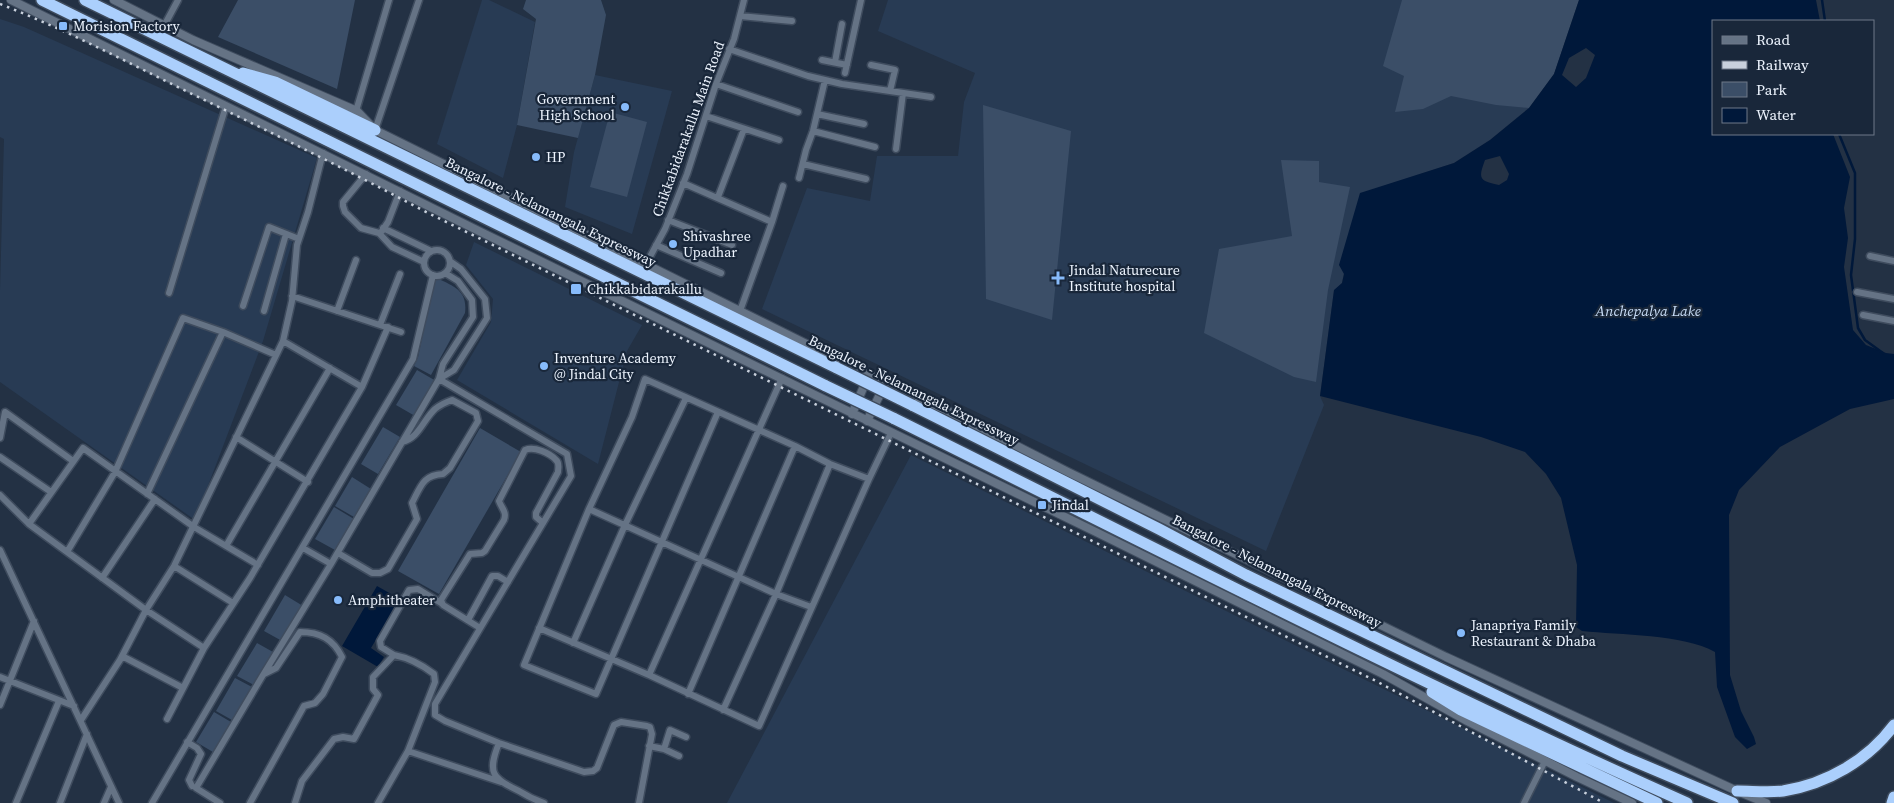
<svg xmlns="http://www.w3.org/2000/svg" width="1894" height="803" viewBox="0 0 1894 803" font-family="'Source Serif 4',serif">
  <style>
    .built { fill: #283b54 }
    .green { fill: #3b4e67 }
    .water { fill: #00183a; fill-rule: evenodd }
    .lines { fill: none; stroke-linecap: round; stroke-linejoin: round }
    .stream { stroke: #00183a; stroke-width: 2.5 }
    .minor-casing { stroke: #3f4c5e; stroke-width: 9 }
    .tertiary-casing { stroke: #3f4c5e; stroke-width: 10 }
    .motorway-casing { stroke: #3f4c5e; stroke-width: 14 }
    .minor { stroke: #657385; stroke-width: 6 }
    .tertiary { stroke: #657385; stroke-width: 8 }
    .motorway { stroke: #abcffc; stroke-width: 11 }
    .rail { stroke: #c8d0dc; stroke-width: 2.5; stroke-dasharray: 2.5 5; stroke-linecap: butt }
    .motorway-bridge-casing { stroke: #3f4c5e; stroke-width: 14; stroke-linecap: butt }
    .motorway-bridge { stroke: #abcffc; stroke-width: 11 }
    .poi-dot { fill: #87bbfb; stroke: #19273a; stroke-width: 2 }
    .labels { text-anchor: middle; stroke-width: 4.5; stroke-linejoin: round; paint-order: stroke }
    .poi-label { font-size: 14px; fill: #edf4fe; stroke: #19273a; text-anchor: start }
    .street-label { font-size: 14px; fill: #edf4fe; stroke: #19273a }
    .water-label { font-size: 15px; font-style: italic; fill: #c7dbf5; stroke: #19273a }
  </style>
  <rect width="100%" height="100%" fill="#233144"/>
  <path class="built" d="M482,0h7l46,22 -18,103 -14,53 -66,-34z
    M888,0h691l-50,108 -39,32 -36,23 -94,31 -18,89 -8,8 -14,105 4,9 -58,146 -504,-242 45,-121 63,13 7,-45h81l6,-54 11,-29 -97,-42z
    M0,19l24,8 293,131 -54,183 -68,179 -195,-138v-91l4,-152 -4,-2z
    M595,75l77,16 -40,143 -67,-27 9,-55z
    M474,242l168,83 -15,26 -29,113 -141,-84 34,-58 2,-23 -27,-34z
    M911,455l703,348h-887z"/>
  <path class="green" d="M238,0h117l-18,89 -119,-52z
    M526,0h75l5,15 -11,60 -17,63 -61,-13 19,-106 -13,-10z
    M1402,0h177l-25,74 -25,34 -33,-3 -45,-9 -28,13 -28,3 9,-36 -21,-10z
    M983,105l88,26 -19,189 -66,-21z
    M610,112l37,10 -20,75 -37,-10z
    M1281,160l38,1v21l31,5 -22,103 -12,92 -22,-5 -90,-44 15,-84 73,-13z
    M435,277c17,9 33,12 30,36l-34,62 -17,-9 4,-9z
    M417,370l19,11 -21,35 -19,-11z
    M383,427l17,10 -22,37 -17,-10z
    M480,428l41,24 -82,142 -41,-23z
    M352,477l19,12 -17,28 -19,-11z
    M334,507l20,12 -19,31 -20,-11z
    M285,595l18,11 -21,35 -18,-10z
    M257,643l16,9 -19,33 -17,-9z
    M235,678l17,9 -20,33 -16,-9z
    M214,712l17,10 -18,30 -17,-10z"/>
  <path class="water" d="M1579,0h237l4,21h-107v113h120l17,43 -6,31 4,30 -4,29 9,63 13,15 20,8 8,1v45l-44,10 -70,38 -41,43 -10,25 1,160 11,36 13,26 2,7 -9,5 -12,-12 -18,-50 -2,-35c-32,-18 -95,-17 -133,-21l-6,-4 1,-62 -16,-67 -15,-24 -21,-22 -44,-15 -161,-41 14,-106 8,-7 2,-9 -5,-9 21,-72 94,-30 36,-23 39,-32 25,-34zM1586,48l9,7 -9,23 -10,9 -14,-12 7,-17zM1500,156l9,18 -2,6 -8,5c-20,-4 -21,-6 -14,-25z
    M377,586l23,13 -29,49 13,9 -6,10 -36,-21z"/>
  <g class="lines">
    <path class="stream" d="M1822,0l3,21
      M1839,134l16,39v66l-4,36 7,53 7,12 18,13"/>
    <g class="minor-casing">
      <path id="minor" d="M740,16l52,5
        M164,26l14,-26
        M729,49l79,27 34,8 89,13
        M822,60l25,5
        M835,62l7,-38
        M871,65l24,5 -5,21
        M845,73l16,-73
        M716,84l82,28
        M356,111l33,-111
        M817,114l47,10
        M706,116l73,24
        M375,130l44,-130
        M813,131l62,16
        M896,149l7,-56
        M803,164l63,15
        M366,174l-23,28v4l2,6 16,16 18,5 13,14 32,15
        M799,178l7,-28 7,-19 12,-51
        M683,183l89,39 -32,89
        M718,197l26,-68
        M668,220l64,25
        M772,222l11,-36
        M383,228l48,23
        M382,231l6,-9 12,-31
        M656,245l65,28
        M424 263a13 13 0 1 1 26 0a13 13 0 1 1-26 0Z
        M1870,256l24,5
        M646,264l19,-35 22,-55 29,-90 18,-45 10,-39
        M1857,292l37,7
        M169,293l57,-187
        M292,296l109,36
        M243,306l26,-79 30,12
        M264,311l22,-77
        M337,311l19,-51
        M1863,315l31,6
        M380,325l20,-51
        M283,341l79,46
        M439,379l128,75 4,22 -136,228v11l10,6 54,22 85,29 9,-1 4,-3 17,-43 7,-3 26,4 3,1 2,7 -13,69
        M439,379l15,-9 33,-52 -2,-19 -24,-30 -10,-7
        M718,412l-122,282 -72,-29 65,-156 43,-92 13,-38 150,67 35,18 39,15
        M236,437l72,45
        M0,438l5,-26 68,49
        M0,457l51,35
        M147,494l76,-162
        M0,495l29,29 117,86 58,38
        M589,509l187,85 35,13
        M29,524l54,-76 111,79 64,38
        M226,546l104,-178
        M303,548l28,16
        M0,550l119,253
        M67,552l48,-80 68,-154 40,14 53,23
        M338,553l34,20h8l8,-4 29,-50 -5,-16c9,-17 11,-28 31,-29l7,-6 28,-47 -2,-8 -24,-13c-6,2 -12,5 -17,9 -12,11 -16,29 -33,33
        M174,566l59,37
        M102,578l53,-79
        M468,620l24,-44h6l10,6
        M480,628l-37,-23 -2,-5 29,-46 12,-1 3,-2 19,-31c3,-8 -2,-11 -5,-19l26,-51c9,-4 25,3 31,10 4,3 2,8 2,12l-22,41v4l7,6
        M539,628l110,47 110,51 110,-247 22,-46
        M573,643l52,-118 61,-127
        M394,655l-13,-8 -1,-6 29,-51 9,-1 23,14
        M122,656l61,32
        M649,675l133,-297
        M0,677l74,29
        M688,694l107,-248
        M0,705l34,-84
        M723,710l53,-116 54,-130
        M167,719l37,-71 46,-70 112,-191 26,-60
        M81,720l39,-60 26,-50 28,-44 109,-225 9,-40 5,-56 11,-33 15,-59
        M187,742l10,6 4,6 -12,26 3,6
        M499,743c-12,30 -7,35 20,48 8,5 16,9 25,12
        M649,746l15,3
        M408,751l93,31
        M679,756l-15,-7 6,-19 16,7
        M16,803l43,-102
        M60,803l27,-69
        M104,803l7,-16
        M152,803l261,-444 20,-84
        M220,803l-24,-15 67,-113 68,-111 108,-185 4,-15 30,-47 -1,-17 -14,-19 -13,-8
        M250,803l54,-97 11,-3 8,-9 19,-37c-9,-18 -22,-25 -42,-25l-24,36 -12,6
        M295,803l7,-22 32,-42 9,-2 11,2 24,-44 -5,-6v-12l21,-22c16,3 27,9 40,19l1,8 -27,69 -30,52
        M1524,803l21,-42"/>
    </g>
    <g class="tertiary-casing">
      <path id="tertiary" d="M11,0l474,234 613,299 285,141 84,47 110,56 55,26
        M114,0l79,40 164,71 18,19 494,245 75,34 124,63 378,185 291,134 29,12
        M852,414l15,-35
        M867,421l17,-35"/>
    </g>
    <g class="motorway-casing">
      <path id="motorway" d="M42,0l784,386
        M85,0l752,368
        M243,73l32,9 100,48
        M912,405l247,124 87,46 376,181 111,47
        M893,418c264,131 525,265 794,385
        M1432,692l29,18 196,93
        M1737,791c15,0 31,2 46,0 44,-7 85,-31 111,-66
        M1892,803l2,-6"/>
    </g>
    <use href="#minor" class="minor"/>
    <use href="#tertiary" class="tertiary"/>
    <use href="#motorway" class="motorway"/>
    <path class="rail" d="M0,4c64,25 125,57 186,87 80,39 160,78 238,120l952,470 228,122"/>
    <g class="motorway-bridge-casing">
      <path id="motorway-bridge" d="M837,368l75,37
        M826,386l67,32"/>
    </g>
    <use href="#motorway-bridge" class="motorway-bridge"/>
  </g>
  <g class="poi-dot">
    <rect x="58" y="21" width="10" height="10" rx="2.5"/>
    <circle cx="625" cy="107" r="5"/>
    <circle cx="536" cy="157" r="5"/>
    <circle cx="673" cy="244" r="5"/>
    <path d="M1055.5 270.5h5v5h5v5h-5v5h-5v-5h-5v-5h5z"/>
    <rect x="570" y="283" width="12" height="12" rx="2.5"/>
    <circle cx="544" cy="366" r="5"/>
    <rect x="1037" y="500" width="10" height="10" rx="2.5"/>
    <circle cx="338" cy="600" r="5"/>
    <circle cx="1461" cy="633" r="5"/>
  </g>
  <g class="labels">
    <g class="poi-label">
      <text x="73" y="31">Morision Factory</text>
      <text x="615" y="104" text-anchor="end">Government<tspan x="615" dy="16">High School</tspan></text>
      <text x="546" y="162">HP</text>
      <text x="683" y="241">Shivashree<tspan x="683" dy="16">Upadhar</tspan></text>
      <text x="1069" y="275">Jindal Naturecure<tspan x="1069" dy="16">Institute hospital</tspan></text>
      <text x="587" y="294">Chikkabidarakallu</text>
      <text x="554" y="363">Inventure Academy<tspan x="554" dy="16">@ Jindal City</tspan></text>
      <text x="1052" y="510">Jindal</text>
      <text x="348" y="605">Amphitheater</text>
      <text x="1471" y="630">Janapriya Family<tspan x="1471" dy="16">Restaurant &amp; Dhaba</tspan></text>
    </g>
    <g class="street-label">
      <text transform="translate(688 129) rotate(-70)" y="5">Chikkabidarakallu Main Road</text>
      <text transform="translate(551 212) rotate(26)" y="5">Bangalore - Nelamangala Expressway</text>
      <text transform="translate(914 390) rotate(26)" y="5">Bangalore - Nelamangala Expressway</text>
      <text transform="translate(1277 571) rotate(27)" y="5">Bangalore - Nelamangala Expressway</text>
    </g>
    <g class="water-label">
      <text x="1648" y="316">Anchepalya Lake</text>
    </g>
  </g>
  <rect x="1712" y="20" width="162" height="115" fill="#19273a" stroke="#6e7988"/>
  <rect x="1722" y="36" width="25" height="8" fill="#657385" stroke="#6e7988"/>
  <text x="1756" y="45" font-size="15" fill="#edf4fe">Road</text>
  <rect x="1722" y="61" width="25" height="8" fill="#c8d0dc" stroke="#6e7988"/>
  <text x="1756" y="70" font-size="15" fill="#edf4fe">Railway</text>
  <rect x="1722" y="82" width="25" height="15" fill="#3b4e67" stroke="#6e7988"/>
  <text x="1756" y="95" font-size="15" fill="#edf4fe">Park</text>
  <rect x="1722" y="108" width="25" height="15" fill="#00183a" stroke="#6e7988"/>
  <text x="1756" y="120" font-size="15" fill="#edf4fe">Water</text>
</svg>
